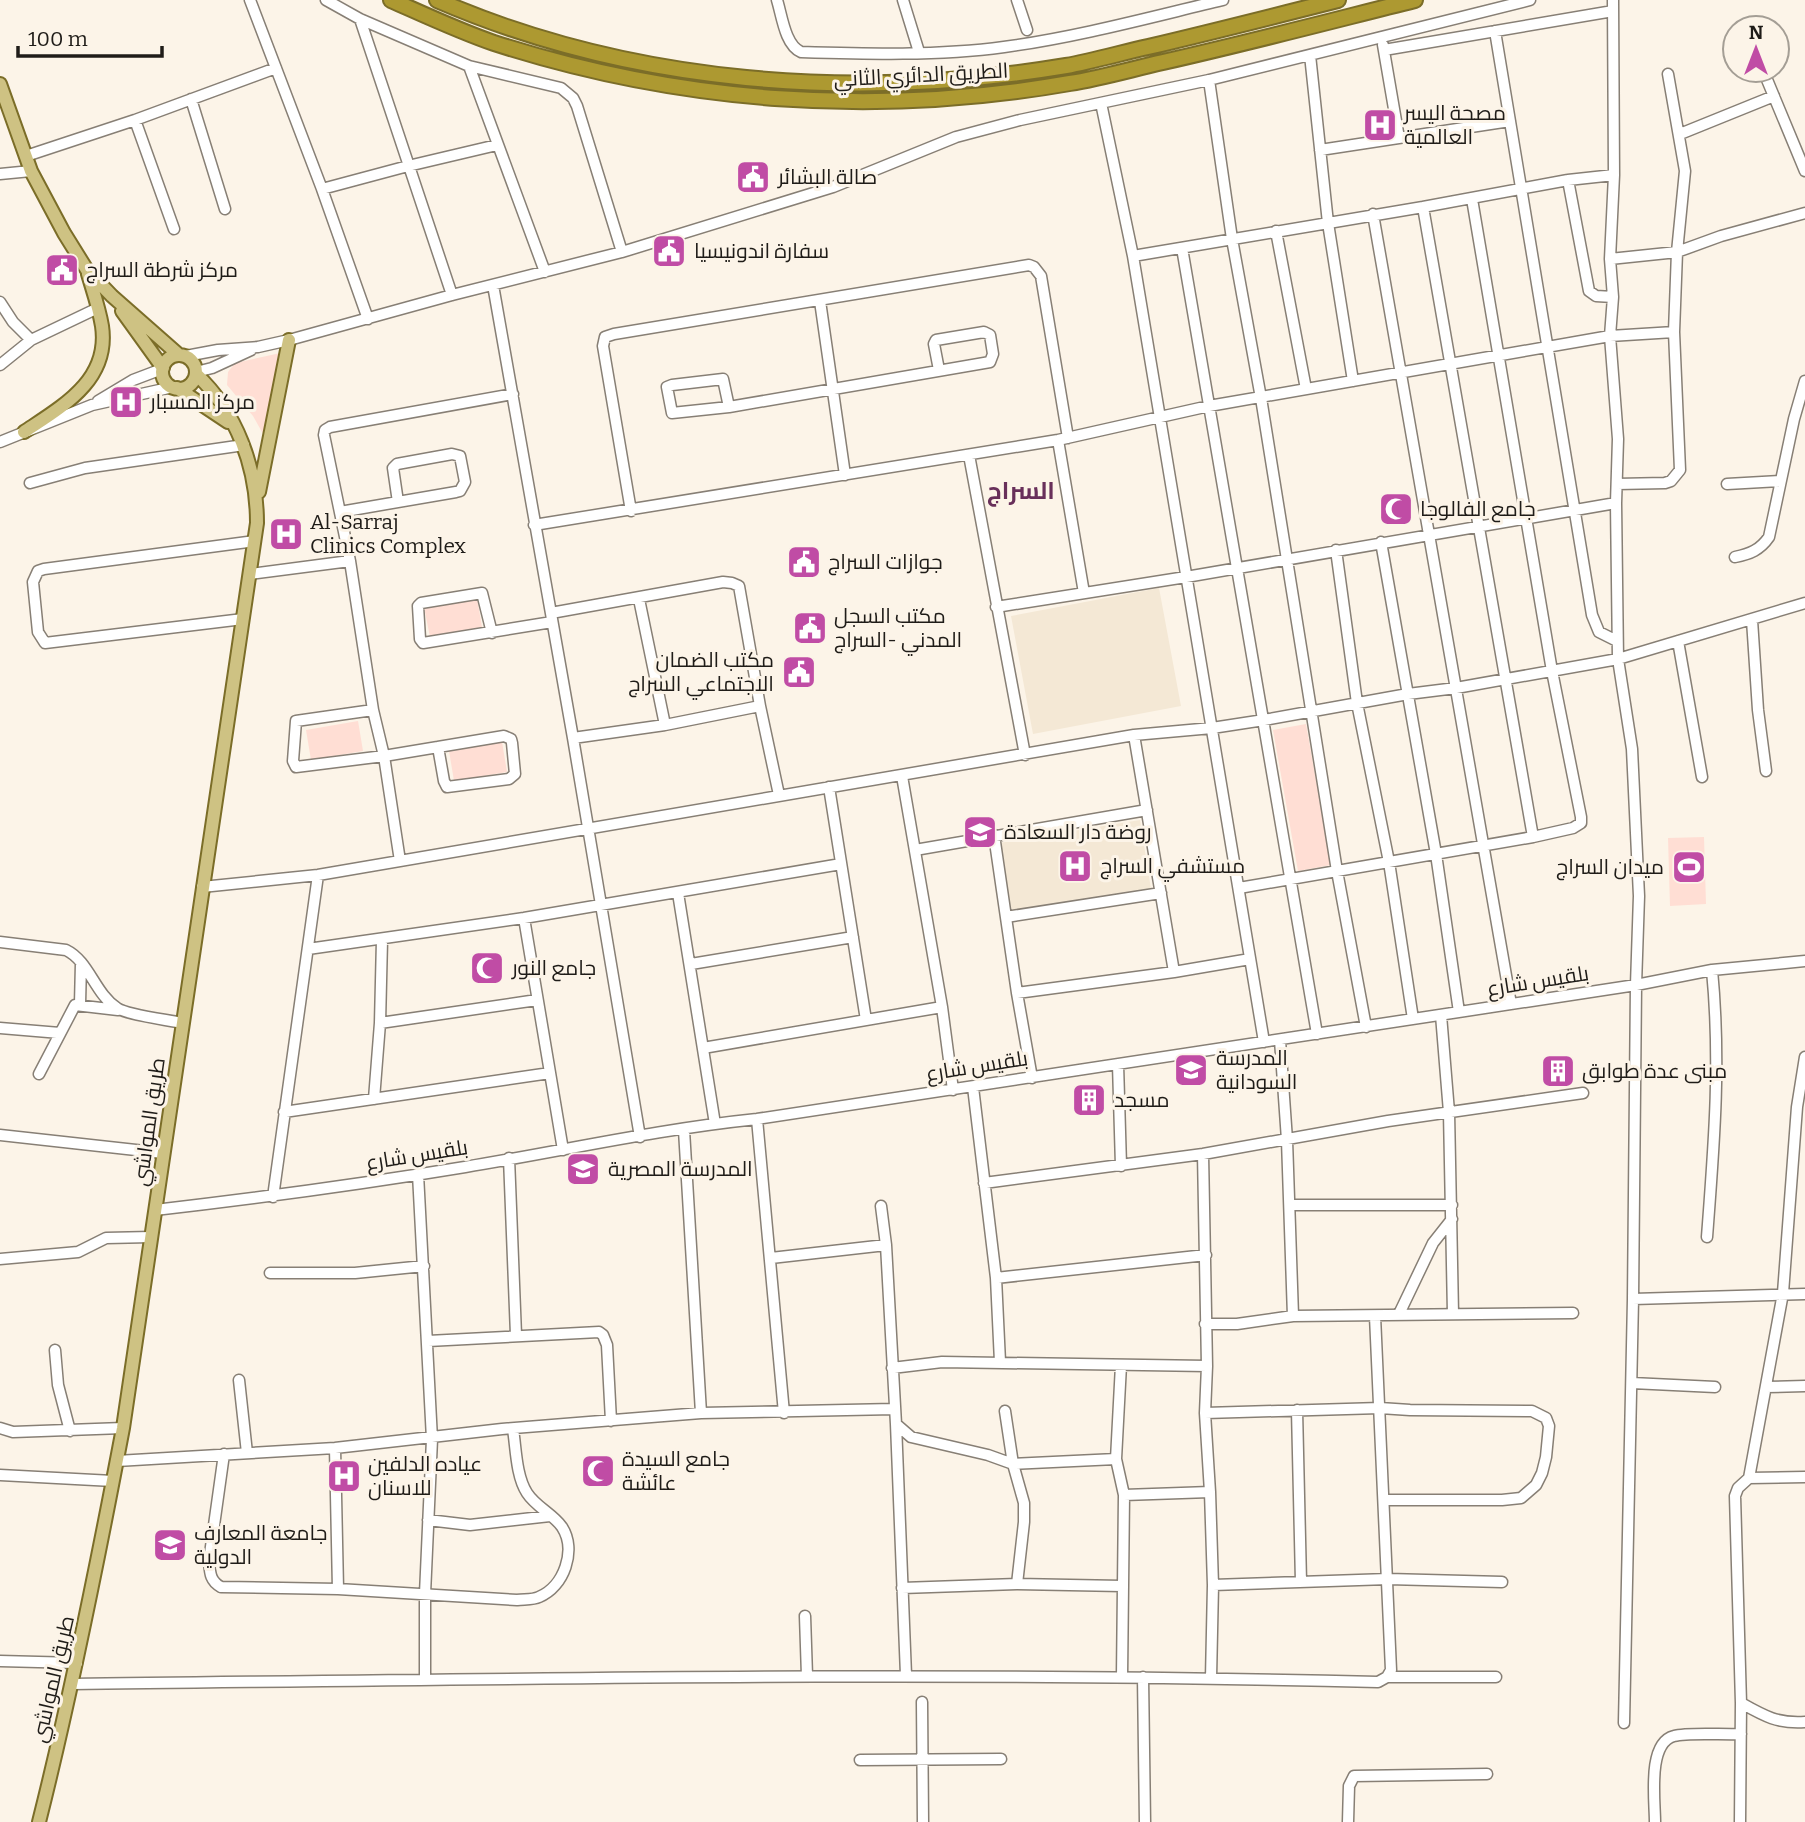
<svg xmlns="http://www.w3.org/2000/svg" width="1805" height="1822" viewBox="0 0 1805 1822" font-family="Bitter,Cairo,serif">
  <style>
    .built { fill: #f4e8d5 }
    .green { fill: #ffded4 }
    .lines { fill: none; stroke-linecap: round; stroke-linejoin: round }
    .minor-casing { stroke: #877f75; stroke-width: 13 }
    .major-casing { stroke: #7b6d28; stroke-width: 16 }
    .highway-casing { stroke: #7b6d28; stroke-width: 18 }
    .minor { stroke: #fff; stroke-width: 10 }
    .major { stroke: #cec283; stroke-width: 12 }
    .highway { stroke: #ad9931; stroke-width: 14 }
    .labels { text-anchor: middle; stroke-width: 6; stroke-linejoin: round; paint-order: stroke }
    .street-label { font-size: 21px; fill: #1f1c18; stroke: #fcf4e8 }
    .poi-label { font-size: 21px; fill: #1f1c18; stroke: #fcf4e8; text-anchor: start }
    .quarter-label { font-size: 24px; font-weight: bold; fill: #682f5a; stroke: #fcf4e8 }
  </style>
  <rect width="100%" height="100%" fill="#fcf4e8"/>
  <path class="built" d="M1159,588l22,118 -148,28 -22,-118z
    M1140,820l11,69 -141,22 -11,-68z"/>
  <path class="green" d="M285,352l-18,89 -14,-25 -26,-31 1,-13 7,-9z
    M477,598l5,29 -52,10 -6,-30z
    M358,721l5,30 -52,9 -5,-30z
    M1306,724l25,141 -33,6 -25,-141z
    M502,742l5,30 -53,9 -5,-30z
    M1704,837l2,67 -36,2 -2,-68z"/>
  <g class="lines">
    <g class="minor-casing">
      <path id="minor" d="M250,0l72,189 46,130
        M326,0l34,19 109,47 92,22 12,10 4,8 45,146
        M777,0c5,16 8,45 24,52 67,2 137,4 203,-5 74,-10 147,-30 219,-47
        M903,0l16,52
        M1017,0l10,30
        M1613,0l1,175 -4,84 3,38 -3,39 8,103 -2,64 2,156 14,90 7,147 -3,89 -3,314 -9,424
        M360,19l92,276
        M1495,31l97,584 7,17 18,9
        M1383,45l16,93
        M1384,50l229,-39
        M1310,55l18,168 25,158
        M469,66l76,206
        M1763,70l42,101
        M1209,80l23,159 29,159 76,473 29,156
        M191,99l34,110
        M1101,103l32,153 131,786
        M135,120l39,109
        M1680,134l94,-38
        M1320,150l190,-29
        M26,156l109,-36 141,-52
        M0,174l31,-3
        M1568,180l21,111 7,5 17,1
        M322,189l86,-23 89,-21
        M1423,207l110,630
        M1373,214l138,790
        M1276,231l30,158
        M1182,248l135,786
        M1133,256l290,-49 145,-27 46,-5
        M1610,259l67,-7 44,-16 84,-23
        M493,285l80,453 67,399
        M820,301l25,174
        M0,302l13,20 18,18
        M186,356l32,-6 40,-3 31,-7 163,-45 170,-43 211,-65 123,-50 64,-17 189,-40 321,-80
        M0,365l31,-25 67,-32
        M196,372l16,-4 39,-18
        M98,401l35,-21 29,-11
        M729,407l-6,-28 -51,6 -5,2 5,26 57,-6 261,-45 3,-8 -3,-19 -6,-3 -48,8 -2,4 5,26
        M1058,440l26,153
        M0,442l92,-37 81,-18
        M969,455l56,300
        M30,483l55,-15 159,-23
        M1617,484l48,-1 6,-2 9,-11 -6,-138 3,-80 8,-81 -17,-97
        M1727,484l53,-3
        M631,511l-28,-165 2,-9 9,-3 415,-69 5,2 7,9 27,162
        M340,512l116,-20 4,-1 5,-9 -5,-26 -8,-2 -55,10 -4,4 5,34
        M534,525l524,-85 151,-34 401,-70 64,-4
        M1381,542l55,312 23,158
        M1336,550l21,153 32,159 24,157
        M1735,557c15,-3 25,-7 34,-20l25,-118 11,-38
        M250,574l100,-13
        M639,599l26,126
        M996,607l190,-30 430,-74
        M551,613l172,-31 9,1 7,3 21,120 19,89
        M243,619l-198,24 -7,-11 -5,-50 5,-11 6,-2 211,-28
        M1752,620l6,90 8,61
        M492,633l-10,-40 -61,10 -3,3 2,33 3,4 129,-21
        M1678,641l24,136
        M373,710l-77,11 -3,40 3,6 88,-11 120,-20 7,3 1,4 3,31 -6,5 -62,8 -3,-6 -6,-34
        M1134,735l40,237
        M573,738l92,-13 95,-19
        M902,776l40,231 11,83
        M829,787l37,233
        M994,835l23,158 15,85
        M915,850l232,-40
        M400,861l-16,-105 -11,-46 -23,-149 -26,-126 1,-5 5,-3 183,-33
        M202,887l116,-12 816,-140 78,-7 52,-8 144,-26 48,-6 162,-29 187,-56
        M1239,888l294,-51 40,-9 8,-5v-6l-29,-146 -80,-472
        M678,893l37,231
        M1006,917l155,-24
        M524,918l39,232
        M0,942l66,8c23,11 29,44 51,58 10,7 52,12 65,15
        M308,949l216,-31 317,-54
        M691,964l162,-27
        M1017,993l157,-21 76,-13
        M80,1004l1,-41
        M1441,1015l8,97 4,202
        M380,1023l157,-23
        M0,1028l60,5
        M1280,1040l7,100 6,176
        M703,1048l239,-41
        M1118,1064l3,102
        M39,1074l36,-69 43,5
        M973,1087l23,191 4,84
        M374,1099l6,-76 2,-83
        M284,1112l266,-39
        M757,1119l27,294
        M684,1130l17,283
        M0,1135l163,18
        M1203,1154l4,212 -2,47 5,79 3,93 -2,93
        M509,1158l7,177
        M418,1174l14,265 -7,155v86
        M984,1183l219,-29 185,-33 195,-28
        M273,1197l45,-322
        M1290,1205h162
        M881,1206l5,39 10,179 10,251
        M155,1210c104,-12 207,-26 310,-43 97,-16 194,-38 292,-48l879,-134 76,-15 93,-9
        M1707,1237c7,-92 14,-174 5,-267
        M771,1258l115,-13
        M0,1259l78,-7 28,-14 45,-1
        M270,1273h85l69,-7
        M996,1278l210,-23
        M1633,1299l172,-5
        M1399,1314l34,-71 19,-24
        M1205,1324h32l56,-8 280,-3
        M428,1341l171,-9 4,3 4,10 4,76
        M55,1350l3,35 12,46
        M1121,1365l-5,94 8,36 -2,182
        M892,1368l50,-6 265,4
        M239,1380l8,73
        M1632,1383l83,4
        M1766,1387l39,-1
        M1297,1410l4,172
        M1005,1411l8,53 11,39v19l-7,62
        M1205,1413l175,-5 30,2 122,1 14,7 3,8 -3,31 -4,16 -6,12 -15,13 -19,2h-118
        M896,1424l15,13 77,18 25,9 103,-5
        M0,1428l13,4 110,-4
        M335,1448l3,141
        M224,1454l-15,107c1,12 1,20 12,26l117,2 179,11c7,-1 16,0 22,-3 25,-10 38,-47 23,-70 -9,-13 -26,-20 -35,-34 -11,-17 -11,-45 -14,-64
        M117,1461l218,-13 167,-19 199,-16 193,-4
        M0,1475l113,6
        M1749,1478l34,-185 14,-186 8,-50
        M1124,1495l86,-3
        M428,1520l42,5 80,-9
        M1213,1585l175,-6 114,3
        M902,1588l115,-4 105,2
        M805,1616l2,60
        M0,1661l77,2
        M1143,1677l2,145
        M1387,1677h109
        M73,1684c435,-5 870,-13 1305,-2l9,-5 4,-7 -16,-354
        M922,1702l1,120
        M1741,1703c23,13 37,21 64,19
        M860,1760l141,-1
        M1348,1822l1,-36 5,-10 133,-2
        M1655,1822c0,-22 -8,-79 19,-86 14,-4 51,-1 67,-2
        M1740,1822l1,-119 -6,-207 3,-8 11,-10 56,-1"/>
    </g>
    <g class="major-casing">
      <path id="major" d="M0,84l31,87 33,62 23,37 25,26 67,59
        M122,311l41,57
        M162 372a17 17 0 1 1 34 0a17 17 0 1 1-34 0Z
        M177,388l51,34
        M24,432c39,-26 86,-52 78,-106 -3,-18 -9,-35 -14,-52
        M259,492l30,-152
        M39,1822c33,-131 59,-262 84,-394l134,-905c0,-55 -20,-111 -61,-149"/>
    </g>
    <g class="highway-casing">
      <path id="highway" d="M391,0c34,15 68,31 103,43 186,60 383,74 576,40 31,-5 62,-14 93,-21 84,-19 168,-41 252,-62
        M437,0c196,85 419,101 629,66 27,-5 55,-13 82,-19 64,-15 127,-31 190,-47"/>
    </g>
    <use href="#minor" class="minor"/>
    <use href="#major" class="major"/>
    <use href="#highway" class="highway"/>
  </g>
  <defs>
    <g id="hospital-square" transform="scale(1.75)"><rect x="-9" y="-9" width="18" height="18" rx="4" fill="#c04ca5" stroke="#fcf4e8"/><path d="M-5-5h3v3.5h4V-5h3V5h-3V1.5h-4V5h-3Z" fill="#fff"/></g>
    <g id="civic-square" transform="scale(1.75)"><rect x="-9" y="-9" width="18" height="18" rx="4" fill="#c04ca5" stroke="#fcf4e8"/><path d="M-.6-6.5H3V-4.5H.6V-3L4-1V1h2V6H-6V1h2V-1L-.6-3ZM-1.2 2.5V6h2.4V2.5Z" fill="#fff"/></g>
    <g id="mosque-square" transform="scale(1.75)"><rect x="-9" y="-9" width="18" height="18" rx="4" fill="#c04ca5" stroke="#fcf4e8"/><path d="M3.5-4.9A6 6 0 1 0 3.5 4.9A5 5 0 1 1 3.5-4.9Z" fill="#fff"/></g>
    <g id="school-square" transform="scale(1.75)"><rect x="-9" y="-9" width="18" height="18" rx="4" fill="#c04ca5" stroke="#fcf4e8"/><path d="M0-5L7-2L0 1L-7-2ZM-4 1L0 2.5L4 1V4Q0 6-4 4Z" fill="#fff"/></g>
    <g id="stadium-square" transform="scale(1.75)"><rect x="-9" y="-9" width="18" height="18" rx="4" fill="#c04ca5" stroke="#fcf4e8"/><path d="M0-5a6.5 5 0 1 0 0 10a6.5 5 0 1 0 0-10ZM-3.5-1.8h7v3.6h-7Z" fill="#fff"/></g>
    <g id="building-square" transform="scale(1.75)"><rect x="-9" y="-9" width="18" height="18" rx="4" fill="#c04ca5" stroke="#fcf4e8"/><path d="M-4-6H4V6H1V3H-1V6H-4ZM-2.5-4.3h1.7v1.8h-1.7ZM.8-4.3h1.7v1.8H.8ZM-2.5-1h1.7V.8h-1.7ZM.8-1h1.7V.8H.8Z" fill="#fff"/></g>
    <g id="university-square" transform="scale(1.75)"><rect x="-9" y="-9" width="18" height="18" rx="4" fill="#c04ca5" stroke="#fcf4e8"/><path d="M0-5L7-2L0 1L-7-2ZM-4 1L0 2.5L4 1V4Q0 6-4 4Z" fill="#fff"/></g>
  </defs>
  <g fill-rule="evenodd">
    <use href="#hospital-square" x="1380" y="125"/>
    <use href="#civic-square" x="753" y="177"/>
    <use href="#civic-square" x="669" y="251"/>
    <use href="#civic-square" x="62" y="270"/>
    <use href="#hospital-square" x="126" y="402"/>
    <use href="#mosque-square" x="1396" y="509"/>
    <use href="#hospital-square" x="286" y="534"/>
    <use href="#civic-square" x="804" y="562"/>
    <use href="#civic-square" x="810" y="628"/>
    <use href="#civic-square" x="799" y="672"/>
    <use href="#school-square" x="980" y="832"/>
    <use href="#hospital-square" x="1075" y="866"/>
    <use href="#stadium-square" x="1689" y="867"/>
    <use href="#mosque-square" x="487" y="968"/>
    <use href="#school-square" x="1191" y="1070"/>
    <use href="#building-square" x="1558" y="1071"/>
    <use href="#building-square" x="1089" y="1100"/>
    <use href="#school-square" x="583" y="1169"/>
    <use href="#mosque-square" x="598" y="1471"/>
    <use href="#hospital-square" x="344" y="1476"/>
    <use href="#university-square" x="170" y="1545"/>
  </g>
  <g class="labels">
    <g class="street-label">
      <text transform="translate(921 75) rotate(-3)" y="7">الطريق الدائري الثاني</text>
      <text transform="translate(1538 981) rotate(-9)" y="7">بلقيس شارع</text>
      <text transform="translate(977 1066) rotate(-9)" y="7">بلقيس شارع</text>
      <text transform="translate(149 1122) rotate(-82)" y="7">طريق المواشي</text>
      <text transform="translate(417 1155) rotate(-9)" y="7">بلقيس شارع</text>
      <text transform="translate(53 1679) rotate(-77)" y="7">طريق المواشي</text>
    </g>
    <g class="poi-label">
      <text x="1404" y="120">مصحة اليسر<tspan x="1404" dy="24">العالمية</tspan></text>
      <text x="778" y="184">صالة البشائر</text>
      <text x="694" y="258">سفارة اندونيسيا</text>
      <text x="86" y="277">مركز شرطة السراج</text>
      <text x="150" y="409">مركز المسبار</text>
      <text x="1420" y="516">جامع الفالوجا</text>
      <text x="310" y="529">Al-Sarraj<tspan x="310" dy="24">Clinics Complex</tspan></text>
      <text x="828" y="569">جوازات السراج</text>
      <text x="834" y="623">مكتب السجل<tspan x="834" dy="24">المدني -السراج</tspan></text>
      <text x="774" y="667" text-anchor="end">مكتب الضمان<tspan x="774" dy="24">الاجتماعي السراج</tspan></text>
      <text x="1004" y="839">روضة دار السعادة</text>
      <text x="1100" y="873">مستشفي السراج</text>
      <text x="1664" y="874" text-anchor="end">ميدان السراج</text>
      <text x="512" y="975">جامع النور</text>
      <text x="1216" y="1065">المدرسة<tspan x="1216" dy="24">السودانية</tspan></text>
      <text x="1582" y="1078">مبنى عدة طوابق</text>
      <text x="1114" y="1107">مسجد</text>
      <text x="608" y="1176">المدرسة المصرية</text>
      <text x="622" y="1466">جامع السيدة<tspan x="622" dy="24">عائشة</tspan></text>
      <text x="368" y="1471">عياده الدلفين<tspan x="368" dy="24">للاسنان</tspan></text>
      <text x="194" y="1540">جامعة المعارف<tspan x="194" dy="24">الدولية</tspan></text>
    </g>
    <g class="quarter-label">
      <text x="1021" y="499">السراج</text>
    </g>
  </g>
  <g transform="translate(1756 49)"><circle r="33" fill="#fcf4e8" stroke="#a49e95" stroke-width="2"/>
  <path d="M0-5L12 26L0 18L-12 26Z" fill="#c04ca5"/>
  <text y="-10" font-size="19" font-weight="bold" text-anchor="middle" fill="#1f1c18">N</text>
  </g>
  <path d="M18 46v10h144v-10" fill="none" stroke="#1f1c18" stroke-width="3.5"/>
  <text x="28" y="46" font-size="21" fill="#1f1c18" stroke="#fcf4e8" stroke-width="5" paint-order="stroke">100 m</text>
</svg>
